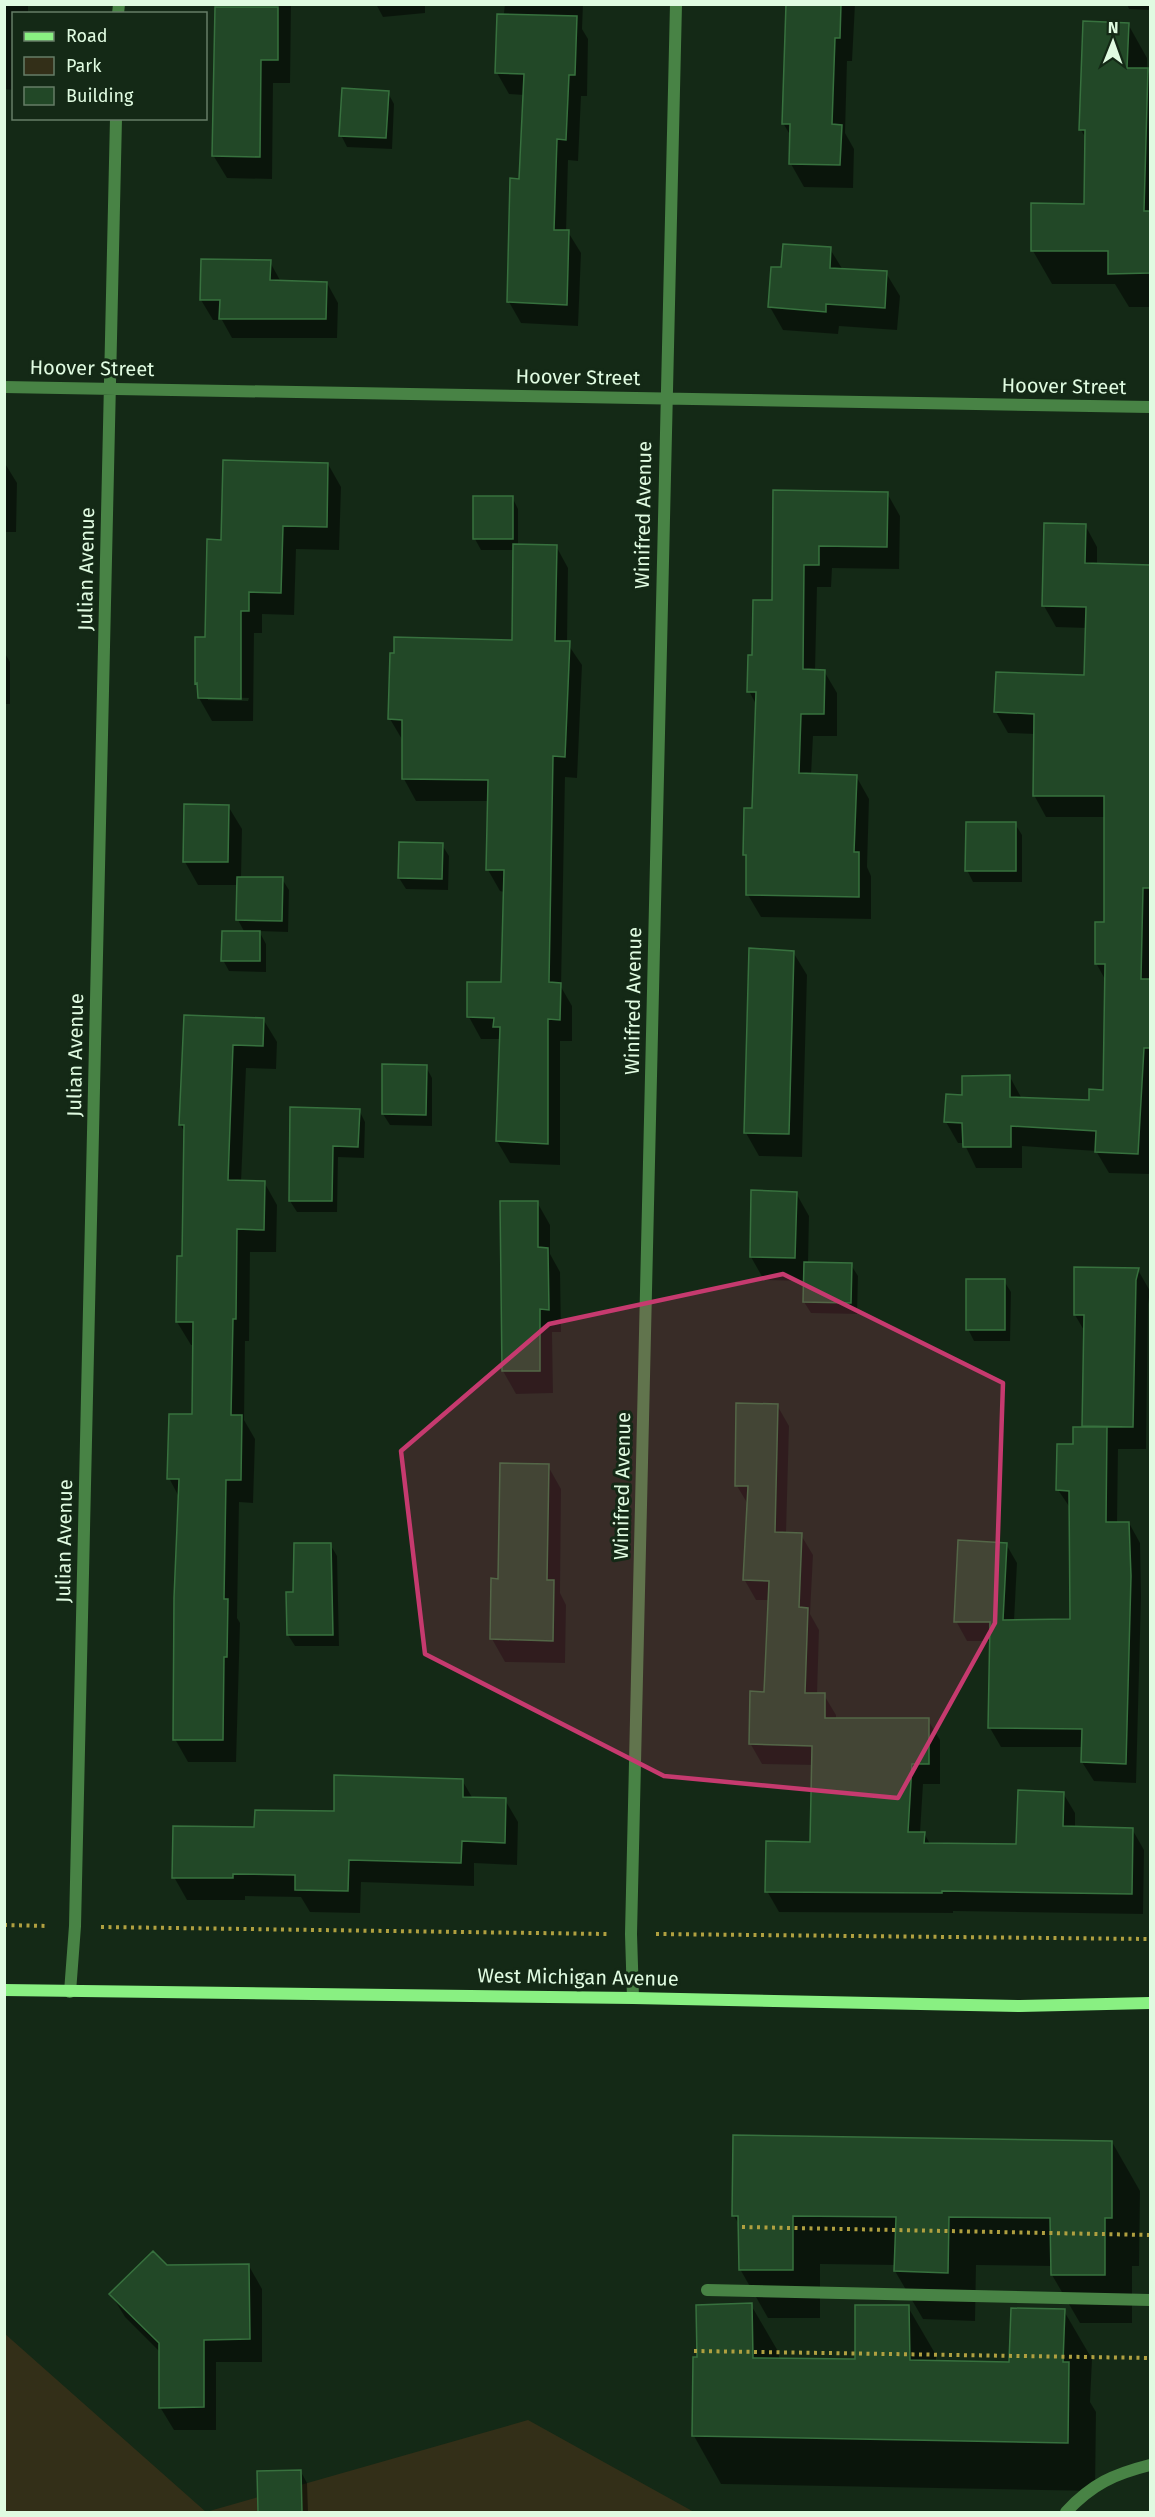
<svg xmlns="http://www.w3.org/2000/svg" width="1155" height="2517" viewBox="0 0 1155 2517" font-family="'Fira Sans',sans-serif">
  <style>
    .green { fill: #332f18 }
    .shadow { fill: #0007; fill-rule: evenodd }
    .building { fill: #224827; stroke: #37713e; stroke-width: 1.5 }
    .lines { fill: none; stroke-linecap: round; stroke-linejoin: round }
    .path { stroke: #b0a040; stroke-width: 4; stroke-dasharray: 3 4.5; stroke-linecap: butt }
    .lane { stroke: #488345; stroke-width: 12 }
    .street { stroke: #488345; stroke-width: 12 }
    .secondary { stroke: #89f082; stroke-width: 12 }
    .marked { fill: #c63a6f; fill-opacity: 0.2; stroke: #c63a6f; stroke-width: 4.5; stroke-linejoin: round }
    .labels { text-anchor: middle; stroke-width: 6; stroke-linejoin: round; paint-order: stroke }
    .street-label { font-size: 20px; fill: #e0fbe1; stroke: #142916 }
  </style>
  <rect width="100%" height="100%" fill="#142916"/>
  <path class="green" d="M4,2333l202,179 322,-92 166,92h-689z"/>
  <path class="shadow" d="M4,4h24v10h-14v76l-10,-1z
    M217,4h74l-1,79h-17l-1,96 -45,-1 -14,-23z
    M376,4h49v9l-42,4z
    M505,4h78l-1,25 6,10 -1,57h-6l-3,65 -10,-1 -2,72h2l13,21 -3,73 -57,-3 -12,-21 11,-122 4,-85 -15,-1 -12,-21z
    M788,4h67l-3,57h-5l-2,72 9,16 -1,39 -49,-1 -13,-23 1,-26 -9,-15z
    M1127,4h23v6l-21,-1z
    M1128,24l19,34v12l3,6v231h-21l-14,-23h-63l-19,-33 53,-45 1,-66 -6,-10z
    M388,93l6,11 -2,45 -45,-2 -6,-12z
    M830,249l13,21 43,3 14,23 -3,34 -58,-4 -1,8 -55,-4 -13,-23 13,-38z
    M270,262l11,20 46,1 11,20 -1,35h-105l-10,-18h-9l-12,-20z
    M4,462l13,21 -1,49h-12z
    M328,464l13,23 -2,63 -43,-1 -2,66 -32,-1v19h-8l-1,88h-41l-13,-23 -2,-60 10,1 16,-98zM208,697l41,1 -1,3 -40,-1z
    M775,492l112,1 13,23 -1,53 -67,-1 -1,19h-14l-2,84h9l13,22v43h-24l-2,39 45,1 13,23 -2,68 4,9v43l-110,-2 -13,-22v-36l-3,-5 9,-44 3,-104 -8,-15 5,-35 20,-54z
    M512,497l6,12v37h38l12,22 -1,75 15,22 -5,113 -12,-1 -4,210 11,19v35h-12v124l-50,-2 -13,-22 4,-102h-20l-12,-22 33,-34 2,-91 -4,-1 -12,-21 1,-69h-73l-12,-22 -1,-38 -13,-22 123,-77 2,-92h-34l-6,-11z
    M1085,525l12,22v18l53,1v608l-41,-1 -13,-22 -74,-5v22h-46l-12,-25h-6l-12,-21 18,-26 46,-19 12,22 68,3 14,-11 2,-110 -10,-18 9,-39v-107h-59l-12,-22 1,-61 -27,-1 -12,-21 89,-36 2,-48 -31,-1 -12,-21z
    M4,652l6,10v42h-5l-1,57z
    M228,806l14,23 -1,49 41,1 7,11 -1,42 -29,-1 7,13v28l-37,-1 -6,-11 22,-27 -7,-13 1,-35h-41l-13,-23z
    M1015,824l7,11v47h-49l-6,-12z
    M442,845l7,11 -1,34 -42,-1 -7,-11z
    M751,950l42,2 14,23 -5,182 -43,-1 -13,-23z
    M185,1016l78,3 14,23 -1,27 -30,-1 -5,114h23l13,23 -1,47h-26l-1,89h-4l-1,79 11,19 -2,64 -14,-1 -2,116 3,5 -4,139h-48l-13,-23 4,-242 -10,-19 24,-63 1,-70h-3l-14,-23 6,-64 2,-125 -5,-9z
    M426,1067l6,11v48l-42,-1 -7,-11z
    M359,1110l6,12 -1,36 -26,-1 -1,55h-40l-7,-11z
    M753,1192l43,1 13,23 -1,47 43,2 7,11 -1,38 -46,-1 -7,-11 1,-21 -41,-1 -13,-23z
    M537,1202l13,23v29l10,18 1,60h-9l1,61 -37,1 -13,-23 -2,-168z
    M1138,1270l12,21 -2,13 -2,145h-28l-1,74h12l11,20 1,54 -5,186 -42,-2 -12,-19 1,-15h-82l-11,-19 1,-87h-24l-11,-20 50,-77 11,19 -3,58h58l-1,-112 -13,-19 16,-45 11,-17 -1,-3 1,-93 -10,-17z
    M1004,1281l7,11 -1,49h-36l-6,-12z
    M777,1405l12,21 -3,108 15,1 12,20 -3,59 9,16 -2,65h7l12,20v4l92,1 12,20v44h-17l-3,49h4l6,11 88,2 45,-53 12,20v15l57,1 12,21 -1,64 -190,-3v2l-174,-1 -12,-21 45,-47 1,-79 -51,-1 -12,-21 15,-50 5,-93h-14l-12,-21 5,-73 -12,-20z
    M548,1466l13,23 -1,104 6,12 -1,58 -60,-1 -13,-23 7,-59z
    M330,1544l7,12 2,90h-44l-7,-11v-42h7z
    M462,1780l11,19 32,1 13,22 -1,43 -43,-2v23l-113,-4 -1,31 -50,-1 -9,-15 -56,-1v4h-58l-13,-23 82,-49 79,-15z
    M1112,2142l28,49 -1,75h-7v57h-52l-28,-48v-9l-76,-1 -1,56 -52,-2 -28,-48 1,-6 -76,-1v54h-52l-28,-49v-43l-6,-10z
    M166,2266h83l13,23v73h-46v68h-42l-14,-23v-55l-35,-35 -14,-23z
    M751,2305l28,48v7l77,1 52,-54 28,48v7l75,1 53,-52 28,48 -2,43 6,10 -1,79 -374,-7 -27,-48 5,-77z
    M259,2472h42l6,11 1,29h-49z"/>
  <path class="building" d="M786,4h55l-1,34h-5l-3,86 10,1 -2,40 -51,-1 1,-40h-8z
    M215,7h63v53h-17l-1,97 -48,-1z
    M497,14l80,2 -2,59h-6l-3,65 -9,-1 -3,91h15l-2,75 -60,-3 3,-124 9,1 5,-105 -29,-1z
    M1083,21l46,2 -2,45h21l-4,143h6v62l-42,1v-23h-77v-48l53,1 1,-74h-6z
    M342,88l47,3 -3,47 -47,-2z
    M783,244l48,3 -1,21 57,3 -2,37 -59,-4v8l-58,-5 3,-40h10z
    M201,259l70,1 -1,20 57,2 -1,37h-107l1,-19h-20z
    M223,460l105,3 -1,64 -44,-1 -2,67 -32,-1v19h-8v88l-43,-1 -1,-15 -2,1v-47h10l2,-98 14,1z
    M773,490l115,2 -1,55 -68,-1v19h-15l-1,104 22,1 -1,44h-23l-2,59 58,2 -3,77h5v45l-113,-2v-40h-3l1,-47h8l4,-116h-9l1,-37h4l1,-55h19z
    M473,496h40v43h-40z
    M1044,523l42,1 -1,39 65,2v323h-7l-2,91h9v69h-6l-6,106 -43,-2 1,-21 -85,-5v21h-48l-1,-24 -18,-1 2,-28 16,1v-19l48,-1v22l79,3v-11l14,1 2,-126h-10v-42h9v-126h-71l1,-82 -40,-2 2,-40 88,3 2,-68 -44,-1z
    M513,544l44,1 -2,96h15l-5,116 -12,-1 -4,226 12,1 -1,37 -12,-1v125l-52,-3 4,-114h-7l1,-9 -27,-1v-35h34l3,-112h-18l2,-90 -86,-1v-59l-14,-1 2,-66h4v-16l118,3z
    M184,804l45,1 -1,57h-45z
    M966,822h50v49h-51z
    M399,842l44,1 -1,36 -44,-1z
    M237,877h46l-1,44 -46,-1z
    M222,931h38v30h-39z
    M749,948l45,3 -5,183 -45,-1z
    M184,1015l80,3 -1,28 -30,-1 -5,135 37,1 -1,49 -27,-1 -1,90h-3l-2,96h11l-1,65h-15l-2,119h4l-1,58h-3l-1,83h-50l1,-142 5,-119h-12l2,-65h23l1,-92h-17l1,-66h5l2,-131h-5z
    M382,1064l45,1 -1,50 -44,-1z
    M290,1107l70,2 -2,38 -25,-1 -1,55h-43z
    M751,1190l46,2 -2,66 -45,-1z
    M500,1201h38v46l10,1 1,62 -9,-1v62h-38z
    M804,1262l48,1 -1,40 -48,-1z
    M1074,1267l65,1 -3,12 -3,147 -51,-1 2,-111h-10z
    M966,1279h39v51h-39z
    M736,1403l42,1 -3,128 27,1 -3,74 9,1 -3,85h20v25h104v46h-17l-4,68h17l-1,11 92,1 2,-54 46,2 -1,34 70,2 -1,66 -190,-3v2l-177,-1 1,-51 44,1 2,-96 -63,-2 1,-53 14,1 5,-111 -26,-1 5,-94h-13z
    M1073,1427h34l-1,95h23l2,54 -5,188 -45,-2 1,-33 -94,-1 2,-106h-36l4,-82 49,3 -4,77 67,-1 -1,-128 -13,-1 1,-46h16z
    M500,1463l49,1 -2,116h7l-1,61 -63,-2 1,-61 7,1z
    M294,1543h37l2,92h-46l-1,-43h7z
    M334,1775l129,4v18l43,1 -1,45 -43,-2 -1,22 -112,-3 -1,31 -53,-1v-15l-62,-1v4h-61l1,-52 81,1 1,-17 79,1z
    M733,2135l379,6v77h-7v57h-54l-1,-57 -101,-1 -1,56 -54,-2 2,-54 -103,-1v54h-54l-1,-54h-6z
    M153,2251l14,14 82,-1 1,75 -46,1v67l-45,1v-65l-50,-49z
    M752,2303l1,55 102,1v-54h54l1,55 99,2 2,-54 54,1 -2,53h6l-1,81 -376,-7 1,-79h4l-1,-52z
    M301,2470l1,42h-44l-1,-41z"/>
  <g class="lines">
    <path class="path" d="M4,1925l45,1
      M101,1927l506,7
      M656,1934l494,5
      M742,2227l408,8
      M694,2351l456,7"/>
    <path class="lane" d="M707,2290l443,10"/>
    <path class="street" d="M118,14l1,-10
      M4,387l1146,20
      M70,1992l5,-66 41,-1808
      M633,1998l-2,-64 45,-1930
      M1066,2512c26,-28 48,-38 84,-47"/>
    <path class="secondary" d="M4,1990l629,8 387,8 130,-3"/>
  </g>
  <path class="marked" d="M783,1274l220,109 -8,240 -97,175 -234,-22 -239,-122 -24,-203 148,-127z"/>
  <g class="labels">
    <g class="street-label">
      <text transform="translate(92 368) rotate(1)" y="7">Hoover Street</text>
      <text transform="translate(578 377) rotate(1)" y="7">Hoover Street</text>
      <text transform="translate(1064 386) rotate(1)" y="7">Hoover Street</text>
      <text transform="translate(643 515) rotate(-89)" y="7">Winifred Avenue</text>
      <text transform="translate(86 569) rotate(-89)" y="7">Julian Avenue</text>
      <text transform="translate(633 1001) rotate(-89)" y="7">Winifred Avenue</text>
      <text transform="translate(75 1055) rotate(-89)" y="7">Julian Avenue</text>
      <text transform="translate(622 1486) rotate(-89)" y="7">Winifred Avenue</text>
      <text transform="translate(64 1541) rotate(-89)" y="7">Julian Avenue</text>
      <text transform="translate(578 1977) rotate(1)" y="7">West Michigan Avenue</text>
    </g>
  </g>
  <rect width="1155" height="2517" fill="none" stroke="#e0fbe1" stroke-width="12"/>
  <rect x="12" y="12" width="195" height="108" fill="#142916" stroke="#667d67" stroke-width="1.5"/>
  <rect x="24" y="32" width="30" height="9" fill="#89f082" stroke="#667d67" stroke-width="1.5"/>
  <text x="66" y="42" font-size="18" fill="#e0fbe1">Road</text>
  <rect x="24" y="57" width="30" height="18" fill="#332f18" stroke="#667d67" stroke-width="1.5"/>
  <text x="66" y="72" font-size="18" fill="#e0fbe1">Park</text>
  <rect x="24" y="87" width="30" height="18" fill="#224827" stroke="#667d67" stroke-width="1.5"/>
  <text x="66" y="102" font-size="18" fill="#e0fbe1">Building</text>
  <g transform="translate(1113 42) rotate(1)" stroke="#142916" stroke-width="4.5" paint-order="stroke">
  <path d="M0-4.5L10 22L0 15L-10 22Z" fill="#e0fbe1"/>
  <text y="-9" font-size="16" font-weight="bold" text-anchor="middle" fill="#e0fbe1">N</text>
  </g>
</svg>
